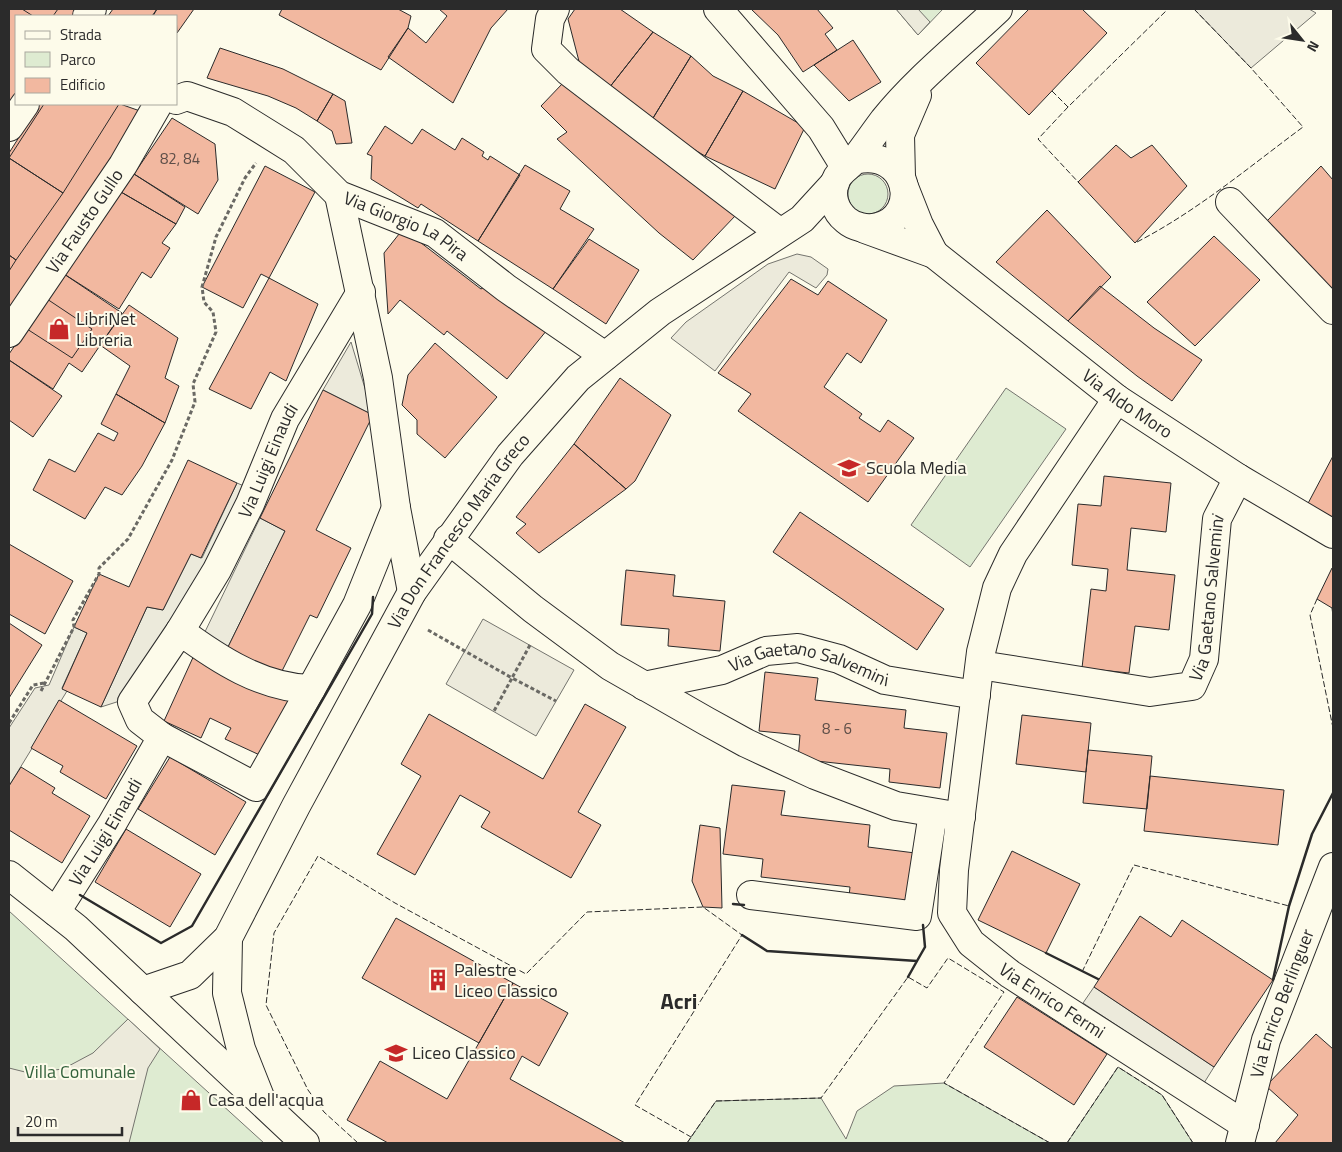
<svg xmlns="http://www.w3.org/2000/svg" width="1342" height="1152" viewBox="0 0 1342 1152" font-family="'Titillium Web',sans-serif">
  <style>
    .green { fill: #deebd1; stroke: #74746e }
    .parking { fill: #eceadb; stroke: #74746e }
    .building { fill: #f2b8a0; stroke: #2b2b2b }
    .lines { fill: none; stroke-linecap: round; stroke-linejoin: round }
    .minor-casing { stroke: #2b2b2b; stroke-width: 30 }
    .path { stroke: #6a6964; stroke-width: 3; stroke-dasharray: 4 2.5; stroke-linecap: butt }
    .minor { stroke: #fdfbea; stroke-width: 28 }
    .fence { stroke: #2b2b2b; stroke-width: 1; stroke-dasharray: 6 2.5; stroke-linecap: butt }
    .wall { stroke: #2b2b2b; stroke-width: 2.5 }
    .labels { text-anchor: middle; stroke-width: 4; stroke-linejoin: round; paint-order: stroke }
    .number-label { font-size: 15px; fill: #5d4e48 }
    .street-label { font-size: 18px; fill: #2b2b2b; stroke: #fdfbea }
    .poi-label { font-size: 18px; fill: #2b2b2b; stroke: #fdfbea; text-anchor: start }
    .park-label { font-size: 18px; fill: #34623c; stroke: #fdfbea }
    .district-label { font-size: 22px; font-weight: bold; fill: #2b2b2b; stroke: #fdfbea }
  </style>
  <rect width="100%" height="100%" fill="#fdfbea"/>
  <path class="green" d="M896,9h47l-25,26z
    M848 194a20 20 0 1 1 40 0a20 20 0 1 1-40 0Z
    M1006,388l60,41 -96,138 -59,-42z
    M9,911l255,232h-255z
    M1118,1067l44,28 31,48h-126z
    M944,1083l106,60h-363l29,-42 105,-3 25,41 11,-28 37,-25z"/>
  <path class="parking" d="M896,9h22l12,13 -12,13z
    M1194,9h115l7,4 -65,55z
    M797,254l14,3 17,12 -1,6 -11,13 -27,-16 -74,99 -44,-33 15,-16 82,-58z
    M351,342l22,73 -50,-25z
    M237,483l14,6 -125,210 -25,8 46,-100 16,3 28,-56 11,4z
    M260,518l25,13 -58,118 -25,-11z
    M483,619l91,51 -38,66 -90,-52z
    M74,627l13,6 -25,55 5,3 -58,95v-58l26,-40 14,-3z
    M1094,987l120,80 -10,16 -121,-80z
    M128,1019l32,30 -12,19 -19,75h-120v-75l20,5 34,-4 30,-16z"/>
  <path class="building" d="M9,9h68l-5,7h-56v76l-7,11z
    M22,9h36l-5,7h-20z
    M113,9h44l-4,7h-45z
    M157,9h37l-17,24 -1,-17h-24z
    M282,9h116l13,7 -3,12 -27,42 -102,-55z
    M439,9h69l-17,19 -38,75 -65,-46 20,-29 18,15 21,-27z
    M575,9h45l33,23 -44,56 -28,-19 -13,-50z
    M751,9h66l16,19 -8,6 12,16 -34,22 -25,-37z
    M1029,9h53l25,24 -78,82 -53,-52z
    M653,32l38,24 -41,67 -41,-35z
    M853,40l28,42 -32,19 -35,-36z
    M220,48l63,21 50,25 -16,27 -21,-13 -28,-12 -61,-18z
    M691,56l22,20 30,15 -38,65 -55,-33z
    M563,83l173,132 -43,45 -34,-27 -102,-94 10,-7 -26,-26z
    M743,91l62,36 -30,62 -70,-33z
    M333,94l12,7 7,42 -16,1 -4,-13 -15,-10z
    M40,104h80l23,8 -134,200v-159z
    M44,104h75l-56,89 -54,-35z
    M172,118l43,26 3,36 -20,34 -64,-40z
    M385,126l27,18 10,-15 33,21 7,-12 22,14 -2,4 6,4 2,-4 30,19 -42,66 -57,-37 -3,4 -47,-29 1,-23 -5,-2z
    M1116,145l15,13 21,-13 35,41 -52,57 -57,-61z
    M9,158l54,35 -47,67 -7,-5z
    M525,165l45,26 -10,18 34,20 -41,60 -75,-48z
    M265,166l50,26 -46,86 -8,-4 -18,34 -41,-21z
    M1321,166l12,14v109l-67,-67z
    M134,174l51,33 -9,17 -55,-32z
    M121,192l55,32 -14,19 8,5 -19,30 -9,-6 -23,37 -55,-35z
    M1047,210l64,67 -43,44 -72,-59z
    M403,229l78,60 5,-3 61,44 -40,49 -60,-48 -3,4 -44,-35 -12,14 -4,-61z
    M1214,236l46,44 -65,66 -48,-44z
    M589,239l50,31 -33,54 -53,-35z
    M9,255l7,5 -7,11z
    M64,274l58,39 -40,59 -13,-9 -16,26 -44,-29v-6z
    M269,278l49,26 -32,77 -16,-9 -19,37 -42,-20z
    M791,279l27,16 10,-14 59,39 -26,43 -14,-10 -23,34 38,27 -3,4 21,14 8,-12 26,18 -46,64 -130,-91 13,-17 -33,-21z
    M1100,286l54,42 48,32 -30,41 -35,-25 -69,-55z
    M47,299l45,30 -20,29 -45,-29z
    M129,305l49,33 -13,40 14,8 -14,37 -49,-29 14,-28 -30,-21z
    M435,343l62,54 -52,61 -28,-24v-14l-15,-15 6,-30z
    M9,360l53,36 -29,41 -24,-17z
    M620,378l51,37 -36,66 -9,8 -52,-45z
    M323,390l50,25 -57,115 35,18 -34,70 -7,-3 -30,60 -53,-26 58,-118 -25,-13z
    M116,394l49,29 -23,43 -20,29 -17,-8 -20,32 -52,-29 16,-31 26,13 23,-39 16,8 4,-8 -17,-9z
    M574,444l52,45 -87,64 -23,-20 10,-9 -10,-7z
    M1333,456v71l-29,-16z
    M188,460l49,23 -36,75 -10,-4 -28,56 -16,-3 -46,100 -39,-18 25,-56 -13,-6 25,-53 30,13z
    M1104,476l67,7 -5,49 -35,-4 -4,42 48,5 -6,55 -34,-4 -6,47 -47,-5 9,-79 15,2 2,-22 -36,-4 6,-61 23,2z
    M800,512l144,97 -27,41 -144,-98z
    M9,544l64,37 -28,53 -36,-20z
    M1332,568l1,1v47l-1,-8 -15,-9z
    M626,570l49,5 -2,21 52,5 -5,50 -52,-5 1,-17 -48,-4z
    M9,623l33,22 -33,53z
    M195,653l96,44 -27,60 -39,-18 6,-11 -21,-10 -9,20 -37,-17z
    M765,672l53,6 -3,22 91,10 -2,18 43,5 -7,55 -51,-6 1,-13 -92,-10 2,-24 -41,-4z
    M59,700l78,46 -31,53 -46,-27 3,-6 -32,-18z
    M585,704l41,23 -48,85 23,13 -30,53 -90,-51 9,-15 -30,-17 -45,80 -38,-21 44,-78 -20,-12 28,-50 114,65z
    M1022,715l69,8 -5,49 -70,-8z
    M1088,750l64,6 -5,53 -64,-6z
    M170,757l76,45 -31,53 -77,-46z
    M21,767l34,21 -3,5 38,23 -28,47 -53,-33v-44z
    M1150,776l134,14 -6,55 -134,-14z
    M732,785l53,6 -4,24 89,10 -2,22 47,6 -8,60 -59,-7 2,-19 -89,-10 2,-18 -40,-5z
    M700,825l20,3 2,80 -19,-1 -11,-26z
    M126,829l75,45 -31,53 -75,-45z
    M1012,851l68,33 -34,69 -68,-33z
    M1140,916l31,21 11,-17 91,60 -59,87 -120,-80z
    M396,918l117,65 -34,60 -117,-65z
    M513,983l55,30 -29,53 -17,-10 -12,23 115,64h-237l-41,-23 33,-59 67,38z
    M1017,997l90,57 -33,51 -90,-58z
    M1316,1034l17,15v94h-58l23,-28 -32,-29z
    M188,1092l11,8 -4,7 -12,-8z"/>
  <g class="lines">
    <g class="minor-casing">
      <g id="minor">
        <path d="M555,9l-5,10 -4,30 22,22 211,161"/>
        <path d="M718,9l103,119 24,39"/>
        <path d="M87,16l5,-7"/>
        <path id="s1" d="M176,100l11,-4 46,16 61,38 45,45 96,38 71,55 99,68"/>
        <path d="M9,127l16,-23"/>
        <path d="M855,160c53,-13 68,55 23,67 -11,3 -24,0 -32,-7 -11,-9 -16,-24 -11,-38 4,-12 15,-15 22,-25 9,-12 18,-25 27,-37 33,-41 76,-75 114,-111"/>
        <path d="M901,177l-1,-42 17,-40"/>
        <path d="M904,187l15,38 15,29"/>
        <path d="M339,195l39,183 18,130 16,84"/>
        <path d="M1230,202l103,108"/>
        <path id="s2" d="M865,229l69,25 183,145 121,79 95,56"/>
        <path id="s3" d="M9,333l114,-168 34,-59"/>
        <path id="s4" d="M1117,399l-104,155 -16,34 -16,64 -27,218 -2,43 19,30 39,31 235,151"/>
        <path d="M448,539l85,70 77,57 96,55 40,22 69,32 81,31 65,11"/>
        <path id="s5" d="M180,631l37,-61 33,-66 35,-85 76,-127"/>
        <path id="s6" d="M980,665l170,27 42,-6 12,-27 13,-140 21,-41"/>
        <path id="s7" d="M644,686l78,-16 44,-19 32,-3 41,11 46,21 91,15"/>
        <path d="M162,737l94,50 55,-98"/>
        <path d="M9,875l67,53 229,215"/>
        <path d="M751,895l166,21 16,-103"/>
        <path id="s8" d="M56,912l56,-88 50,-87 -22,-17 -8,-18 48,-71c38,28 82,57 131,58l46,-84 39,-97"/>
        <path d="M228,938l-1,55 14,56 19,48"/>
        <path id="s9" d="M143,991l47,-16 38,-37 68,-132 116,-214 98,-137 68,-77 82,-66 142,-93 33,-36"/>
        <path id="s10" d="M1240,1143l26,-103 67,-173"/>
      </g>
    </g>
    <path class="path" d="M428,630l84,48 -18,33
      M530,645l-18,33 44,23
      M41,691l33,-64 -1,-7 26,-46v-6l29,-29 44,-79 23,-58 -2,-18 23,-52 -3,-20 -9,-10 -2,-15 14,-50 29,-59 11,-15
      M9,723l24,-38 11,-2"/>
    <use href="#minor" class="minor"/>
    <path class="fence" d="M1052,91l16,16 100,-98
      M1068,107l-30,32 42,45
      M1137,242c60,-31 112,-75 166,-115l-52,-59 -57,-59
      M1317,599l-7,16 23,113
      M1082,972l52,-107 155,41
      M358,1143l-34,-31 -16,-22 -42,-85 8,-72 44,-77 77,47 131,71 61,-62 116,-5 39,28 -107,170 56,32
      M687,1143l29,-42 105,-3 87,-121 19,11 21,-30 56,34 -60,91 106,60
      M1067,1143l51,-76 44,28 31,48"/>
    <path class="wall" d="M80,895l81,48 31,-17 180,-312 1,-17
      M733,904l11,1
      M742,935l25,16 150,10 -9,16
      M1046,953l52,26
      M917,961l8,-14 -2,-22
      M1273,980l16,-74 23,-72 21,-41"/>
  </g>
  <defs>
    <g id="shop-bare" transform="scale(1.725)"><path d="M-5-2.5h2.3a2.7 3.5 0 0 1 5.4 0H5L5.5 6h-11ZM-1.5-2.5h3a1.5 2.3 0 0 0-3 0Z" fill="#c62828" stroke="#fdfbea" stroke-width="2.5" paint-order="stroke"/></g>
    <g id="school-bare" transform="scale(1.725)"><path d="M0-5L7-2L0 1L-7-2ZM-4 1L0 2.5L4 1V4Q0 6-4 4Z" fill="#c62828" stroke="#fdfbea" stroke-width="2.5" paint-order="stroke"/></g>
    <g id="building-bare" transform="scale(1.725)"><path d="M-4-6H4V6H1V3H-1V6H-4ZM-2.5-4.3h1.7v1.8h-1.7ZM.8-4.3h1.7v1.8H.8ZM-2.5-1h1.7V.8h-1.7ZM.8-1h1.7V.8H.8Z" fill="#c62828" stroke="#fdfbea" stroke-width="2.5" paint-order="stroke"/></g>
  </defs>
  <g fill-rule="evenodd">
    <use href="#shop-bare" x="59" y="329"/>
    <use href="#school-bare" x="849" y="468"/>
    <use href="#building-bare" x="438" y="980"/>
    <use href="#school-bare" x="396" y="1053"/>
    <use href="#shop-bare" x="191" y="1100"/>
  </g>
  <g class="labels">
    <g class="number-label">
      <text x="180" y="164">82, 84</text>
      <text x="837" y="734">8 - 6</text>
    </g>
    <g class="street-label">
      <text dy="6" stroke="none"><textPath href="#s3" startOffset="135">Via Fausto Gullo</textPath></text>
      <text dy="6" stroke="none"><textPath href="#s1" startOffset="270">Via Giorgio La Pira</textPath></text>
      <text dy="6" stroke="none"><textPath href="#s2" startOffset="318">Via Aldo Moro</textPath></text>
      <text dy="6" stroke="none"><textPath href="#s5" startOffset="192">Via Luigi Einaudi</textPath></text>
      <text dy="6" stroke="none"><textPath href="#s9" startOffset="571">Via Don Francesco Maria Greco</textPath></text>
      <text dy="6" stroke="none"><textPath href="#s6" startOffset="305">Via Gaetano Salvemini</textPath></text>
      <text dy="6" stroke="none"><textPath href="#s7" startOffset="172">Via Gaetano Salvemini</textPath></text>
      <text dy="6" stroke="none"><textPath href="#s8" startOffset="94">Via Luigi Einaudi</textPath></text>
      <text dy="6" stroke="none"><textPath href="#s4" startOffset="688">Via Enrico Fermi</textPath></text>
      <text dy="6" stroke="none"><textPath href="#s10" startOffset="146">Via Enrico Berlinguer</textPath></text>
    </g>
    <g class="poi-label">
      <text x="76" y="325">LibriNet<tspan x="76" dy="21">Libreria</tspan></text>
      <text x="866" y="474">Scuola Media</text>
      <text x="454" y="976">Palestre<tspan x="454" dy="21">Liceo Classico</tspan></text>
      <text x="412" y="1059">Liceo Classico</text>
      <text x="208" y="1106">Casa dell'acqua</text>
    </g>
    <g class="park-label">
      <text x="80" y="1078">Villa Comunale</text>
    </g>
    <g class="district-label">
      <text x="679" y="1009">Acri</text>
    </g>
  </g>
  <rect width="1342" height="1152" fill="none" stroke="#2b2b2b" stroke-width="20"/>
  <rect x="15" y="15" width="162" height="90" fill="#fdfbea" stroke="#a9a89e"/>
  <rect x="25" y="31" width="25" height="8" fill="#fdfbea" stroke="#a9a89e"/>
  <text x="60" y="40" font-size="15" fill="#2b2b2b">Strada</text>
  <rect x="25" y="52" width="25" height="15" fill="#deebd1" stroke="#a9a89e"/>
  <text x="60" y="65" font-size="15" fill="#2b2b2b">Parco</text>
  <rect x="25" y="78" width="25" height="15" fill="#f2b8a0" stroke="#a9a89e"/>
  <text x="60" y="90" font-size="15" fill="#2b2b2b">Edificio</text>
  <g transform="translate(1302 40) rotate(120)" stroke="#fdfbea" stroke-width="4" paint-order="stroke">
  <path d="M0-4L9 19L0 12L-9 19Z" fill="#2b2b2b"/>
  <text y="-8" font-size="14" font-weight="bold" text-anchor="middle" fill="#2b2b2b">N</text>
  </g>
  <path d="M18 1127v8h104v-8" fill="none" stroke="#2b2b2b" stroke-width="2.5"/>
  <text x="25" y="1127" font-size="15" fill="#2b2b2b" stroke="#fdfbea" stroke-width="4" paint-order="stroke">20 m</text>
</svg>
